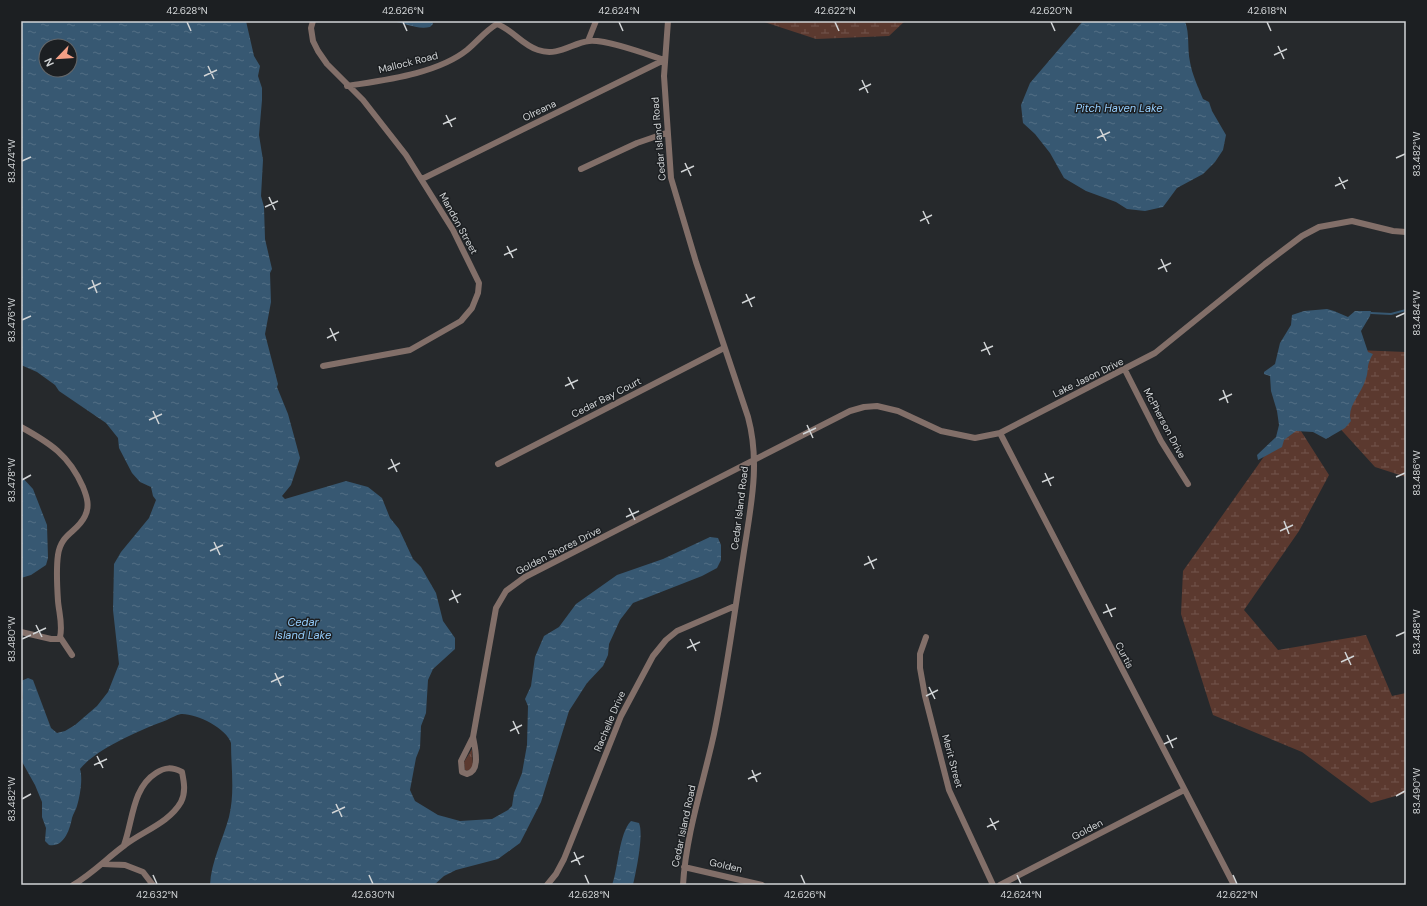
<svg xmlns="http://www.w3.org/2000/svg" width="1427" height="906" viewBox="0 0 1427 906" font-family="'DM Sans',sans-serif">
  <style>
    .grass { fill: url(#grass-tufts) }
    .wetland { fill: url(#wetland-marsh) }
    .water { fill: url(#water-ripples); fill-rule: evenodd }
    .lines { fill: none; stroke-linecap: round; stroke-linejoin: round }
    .stream { stroke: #375872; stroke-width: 2 }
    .minor { stroke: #826f69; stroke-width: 6 }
    .ticks { fill: none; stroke: #d1d4d6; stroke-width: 1.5 }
    .labels { text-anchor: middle; stroke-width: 3; stroke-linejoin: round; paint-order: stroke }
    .street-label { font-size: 10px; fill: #d1d4d6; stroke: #1c1f22 }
    .water-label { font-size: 11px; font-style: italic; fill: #96cefd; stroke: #1c1f22 }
    .neatline { fill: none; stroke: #d1d4d6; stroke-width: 1.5 }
    .ticks-label { font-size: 10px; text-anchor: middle; fill: #d1d4d6 }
  </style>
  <defs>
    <pattern id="grass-tufts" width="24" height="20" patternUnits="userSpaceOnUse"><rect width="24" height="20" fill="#5b392f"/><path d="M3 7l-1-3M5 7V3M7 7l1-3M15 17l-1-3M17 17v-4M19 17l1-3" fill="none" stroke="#72554c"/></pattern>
    <pattern id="wetland-marsh" width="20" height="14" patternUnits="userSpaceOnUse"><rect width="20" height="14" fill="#5b392f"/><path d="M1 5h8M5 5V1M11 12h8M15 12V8" fill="none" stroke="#72554c"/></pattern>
    <pattern id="water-ripples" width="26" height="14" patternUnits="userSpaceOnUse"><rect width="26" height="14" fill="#375872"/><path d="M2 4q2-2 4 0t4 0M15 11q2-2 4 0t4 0" fill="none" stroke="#536f85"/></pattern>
  </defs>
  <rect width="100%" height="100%" fill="#26292c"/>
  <path class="grass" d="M472,749l1,17 -5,5 -3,-1 -1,-8z"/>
  <path class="wetland" d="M761,21h144l-16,15 -73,3z
    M1356,350l50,2v125l-31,-10 -40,-44z
    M1292,417l37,58 -30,56 -55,79 34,40 88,-15 26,61 14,-3v100l-35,10 -69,-51 -89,-37 -32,-101 2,-43z"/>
  <path class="water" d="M21,21h225l8,35 6,10 -2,10 4,12v12l-3,35 4,25 -2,36 3,11 1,32 7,30 -2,4 1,29 -6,32 13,50 -1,3 11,27 12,44 -9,27 -9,11 3,3 61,-18 22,6 14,11 8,20 9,11 14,30 8,8 15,26 7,28 12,17v11l-22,20 -5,11 -2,33 -5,13 -1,22 -4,10 -6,32 5,11 23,14 22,6 32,-2 16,-9 4,-4 2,-13 8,-20 5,-28 1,-39 -3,-7 6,-13 4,-29 9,-21 15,-9 17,-23 41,-29 46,-16 47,-22 8,1 3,7v15l-4,8 -15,8 -69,27 -13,17 -11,24 -1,11 -5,11 -16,17 -18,28 -28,91 -21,41 -22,16 -42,11 -12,6 -10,9h-224c1,-23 13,-46 19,-68 6,-24 2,-50 2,-74 -4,-15 -36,-30 -50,-29 -5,1 -10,4 -14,6 -25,9 -71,29 -87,49 3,10 0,27 -3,37 -1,4 -4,8 -5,12 -2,11 -8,30 -23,27l-4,-4 1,-13 -4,-11v-15l-7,-17 -14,-25v-57l2,-5 -2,-17 7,-3 5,2 18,48 6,5 8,-2 10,-6 22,-19 11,-14 11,-28 -6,-54 1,-46 7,-12 28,-34 7,-18 -3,-4 -2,-9 -11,-5 -8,-9 -13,-25 -1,-10 -12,-15 -47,-32 -4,-6 -18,-13 -16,-7zM46,46h24v24h-24z
    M390,21h42l1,3 -3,3c-14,3 -26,-5 -40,-6z
    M1083,21h102c5,14 2,27 5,41 2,12 8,25 13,37l6,3 3,9 14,24 -3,15 -8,12 -12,12 -26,14 -14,19 -18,4 -18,-2 -11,-7 -30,-11 -22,-13 -14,-25 -15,-19 -12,-11 -2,-18 9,-22z
    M1327,309l7,2 14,6 7,-6h16l-1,5 -9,15 7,21 5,2c-8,13 -3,16 -8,27 -4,13 -19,27 -14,40l-6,7 -19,11 -13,-7 -17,-1 -12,9 -2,7 -24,13 -1,-5 19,-18 3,-12 -2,-14 -6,-20 -1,-15 -6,-2v-2l11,-8 5,-21 11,-18 1,-10 12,-4z
    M21,476l12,13 14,36 1,33 -2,7 -15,10 -10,3z
    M631,821l8,2c5,11 -3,49 -6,62h-21c6,-16 7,-52 19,-64z"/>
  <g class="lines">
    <path class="stream" d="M1371,313l20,1 15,-4"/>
    <path class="minor" d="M313,21l-2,7 2,13 5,10 9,13 36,36 43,55 47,75 26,53 -1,10 -6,15 -11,13 -51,29 -87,16
      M668,21l-4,55 7,102 25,84 52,155c13,48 2,92 -5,141 -9,58 -17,118 -29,176 -11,50 -28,100 -31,151
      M588,41l8,-20
      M347,86c37,-6 90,-12 120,-36 11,-9 18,-19 30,-26 16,6 25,21 41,26 20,7 34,-7 51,-9 17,-2 57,13 75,19
      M581,169l56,-26 29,-10
      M422,179l242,-119
      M1125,370l36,71 27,43
      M21,427c29,16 48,28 62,60 4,10 7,19 2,29 -8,17 -24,17 -27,39 -2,14 -1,31 0,46 1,12 5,24 2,36
      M1000,433l234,452
      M498,464l226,-116
      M21,632l30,7h8l1,-2
      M60,637l12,18
      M926,637l-6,17v14l5,28 24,94 44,95
      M473,737l23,-129 10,-17 19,-14 325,-166 14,-4 13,-1 21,5 43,20 34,7 25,-5 155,-80 110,-89 37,-28 17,-9 33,-6 41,10 13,1
      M473,737c2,11 8,34 -6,37l-5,-2 -1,-11z
      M103,864l22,1 18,7 10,13
      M684,867l78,18
      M73,885c19,-11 34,-27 52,-40 18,-14 44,-22 56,-43 5,-10 3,-20 1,-30 -10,-5 -17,-5 -26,1 -24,15 -23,48 -32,72
      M547,885l9,-11 8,-15 57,-143 32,-60 13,-16 11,-9 58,-25
      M1000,885l184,-95"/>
  </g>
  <path class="ticks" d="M187,22l4,9M403,22l4,9M619,22l4,9M835,22l4,9M1051,22l4,9M1267,22l4,9M1278,46l6,13M1274,55l13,-6M208,66l6,13M204,76l13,-6M862,80l6,13M859,90l12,-6M446,115l6,12M443,124l13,-6M1100,129l6,12M1097,138l13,-6M1396,158l9,-4M22,161l9,-4M685,163l6,13M681,172l13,-6M1339,177l6,12M1335,186l13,-6M269,197l6,13M265,207l13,-6M923,211l6,13M920,221l12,-6M507,246l6,12M504,255l13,-6M1161,259l6,13M1158,269l13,-6M92,280l5,13M88,289l13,-6M746,294l6,13M742,303l13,-6M1396,317l9,-4M22,320l9,-4M330,328l6,13M327,338l12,-6M984,342l6,13M981,351l12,-5M568,377l6,12M565,386l13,-6M1223,390l5,13M1219,400l13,-6M153,411l6,13M149,420l13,-6M807,425l6,13M803,434l13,-6M391,459l6,13M388,469l12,-6M1045,473l6,13M1396,477l9,-4M22,480l9,-5M1042,482l12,-5M629,508l6,12M626,517l13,-6M1284,521l5,13M1280,531l13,-6M214,542l6,13M210,551l13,-6M868,556l6,13M864,565l13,-6M452,590l6,13M449,600l12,-6M1106,604l6,13M1103,613l13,-5M36,625l6,12M33,634l13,-6M1396,636l9,-4M22,639l9,-4M690,639l6,12M687,648l13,-6M1345,652l6,13M1341,662l13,-6M275,673l6,13M271,682l13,-6M929,687l6,12M926,696l12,-6M513,721l6,13M510,731l12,-6M1167,735l6,13M1164,744l13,-6M97,756l6,12M94,765l13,-6M752,770l5,12M748,779l13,-6M1396,796l9,-5M22,799l9,-5M336,804l6,13M332,813l13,-6M990,818l6,12M987,827l12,-6M574,852l6,13M571,862l13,-6M153,875l4,9M369,875l4,9M585,875l4,9M801,875l4,9M1017,875l4,9M1233,875l4,9"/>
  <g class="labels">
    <g class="street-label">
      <text transform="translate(408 62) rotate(-14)" y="4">Mallock Road</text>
      <text transform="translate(539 110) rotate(-26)" y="4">Olreana</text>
      <text transform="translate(658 139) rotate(-95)" y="4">Cedar Island Road</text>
      <text transform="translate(459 223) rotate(61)" y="4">Mandon Street</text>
      <text transform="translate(1088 377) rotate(-26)" y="4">Lake Jason Drive</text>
      <text transform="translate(606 397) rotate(-27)" y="4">Cedar Bay Court</text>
      <text transform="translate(1165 423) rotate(62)" y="4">McPherson Drive</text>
      <text transform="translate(739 508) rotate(-83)" y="4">Cedar Island Road</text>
      <text transform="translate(558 550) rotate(-27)" y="4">Golden Shores Drive</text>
      <text transform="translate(1125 655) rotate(63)" y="4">Curtis</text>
      <text transform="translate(609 721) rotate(-67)" y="4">Rachelle Drive</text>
      <text transform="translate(953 761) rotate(75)" y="4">Merit Street</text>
      <text transform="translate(683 826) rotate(-78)" y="4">Cedar Island Road</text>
      <text transform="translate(1087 829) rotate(-28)" y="4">Golden</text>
      <text transform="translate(726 865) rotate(13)" y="4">Golden</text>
    </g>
    <g class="water-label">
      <text x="1119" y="112">Pitch Haven Lake</text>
      <text x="303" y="626">Cedar<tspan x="303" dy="13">Island Lake</tspan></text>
    </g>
  </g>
  <rect width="1427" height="906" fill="none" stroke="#1c1f22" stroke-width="44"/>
  <g transform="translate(58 58) rotate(245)"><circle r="19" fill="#1c1f22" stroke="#64676a"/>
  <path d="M0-3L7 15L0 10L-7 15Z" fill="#f39f85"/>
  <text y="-6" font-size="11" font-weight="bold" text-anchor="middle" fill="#d1d4d6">N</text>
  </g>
  <rect x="22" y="22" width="1383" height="862" class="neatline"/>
  <g class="ticks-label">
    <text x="187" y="14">42.628°N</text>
    <text x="403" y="14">42.626°N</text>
    <text x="619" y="14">42.624°N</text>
    <text x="835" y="14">42.622°N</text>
    <text x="1051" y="14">42.620°N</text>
    <text x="1267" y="14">42.618°N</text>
    <text transform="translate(1416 154) rotate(-90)" y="4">83.482°W</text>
    <text transform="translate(11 161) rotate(-90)" y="4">83.474°W</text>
    <text transform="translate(1416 313) rotate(-90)" y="4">83.484°W</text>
    <text transform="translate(11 320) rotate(-90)" y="4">83.476°W</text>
    <text transform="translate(1416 473) rotate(-90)" y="4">83.486°W</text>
    <text transform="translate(11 480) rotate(-90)" y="4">83.478°W</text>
    <text transform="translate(1416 632) rotate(-90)" y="4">83.488°W</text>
    <text transform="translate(11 639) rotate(-90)" y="4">83.480°W</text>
    <text transform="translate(1416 791) rotate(-90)" y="4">83.490°W</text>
    <text transform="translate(11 799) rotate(-90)" y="4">83.482°W</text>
    <text x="157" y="898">42.632°N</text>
    <text x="373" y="898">42.630°N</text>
    <text x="589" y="898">42.628°N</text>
    <text x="805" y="898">42.626°N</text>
    <text x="1021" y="898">42.624°N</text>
    <text x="1237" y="898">42.622°N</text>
  </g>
</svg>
